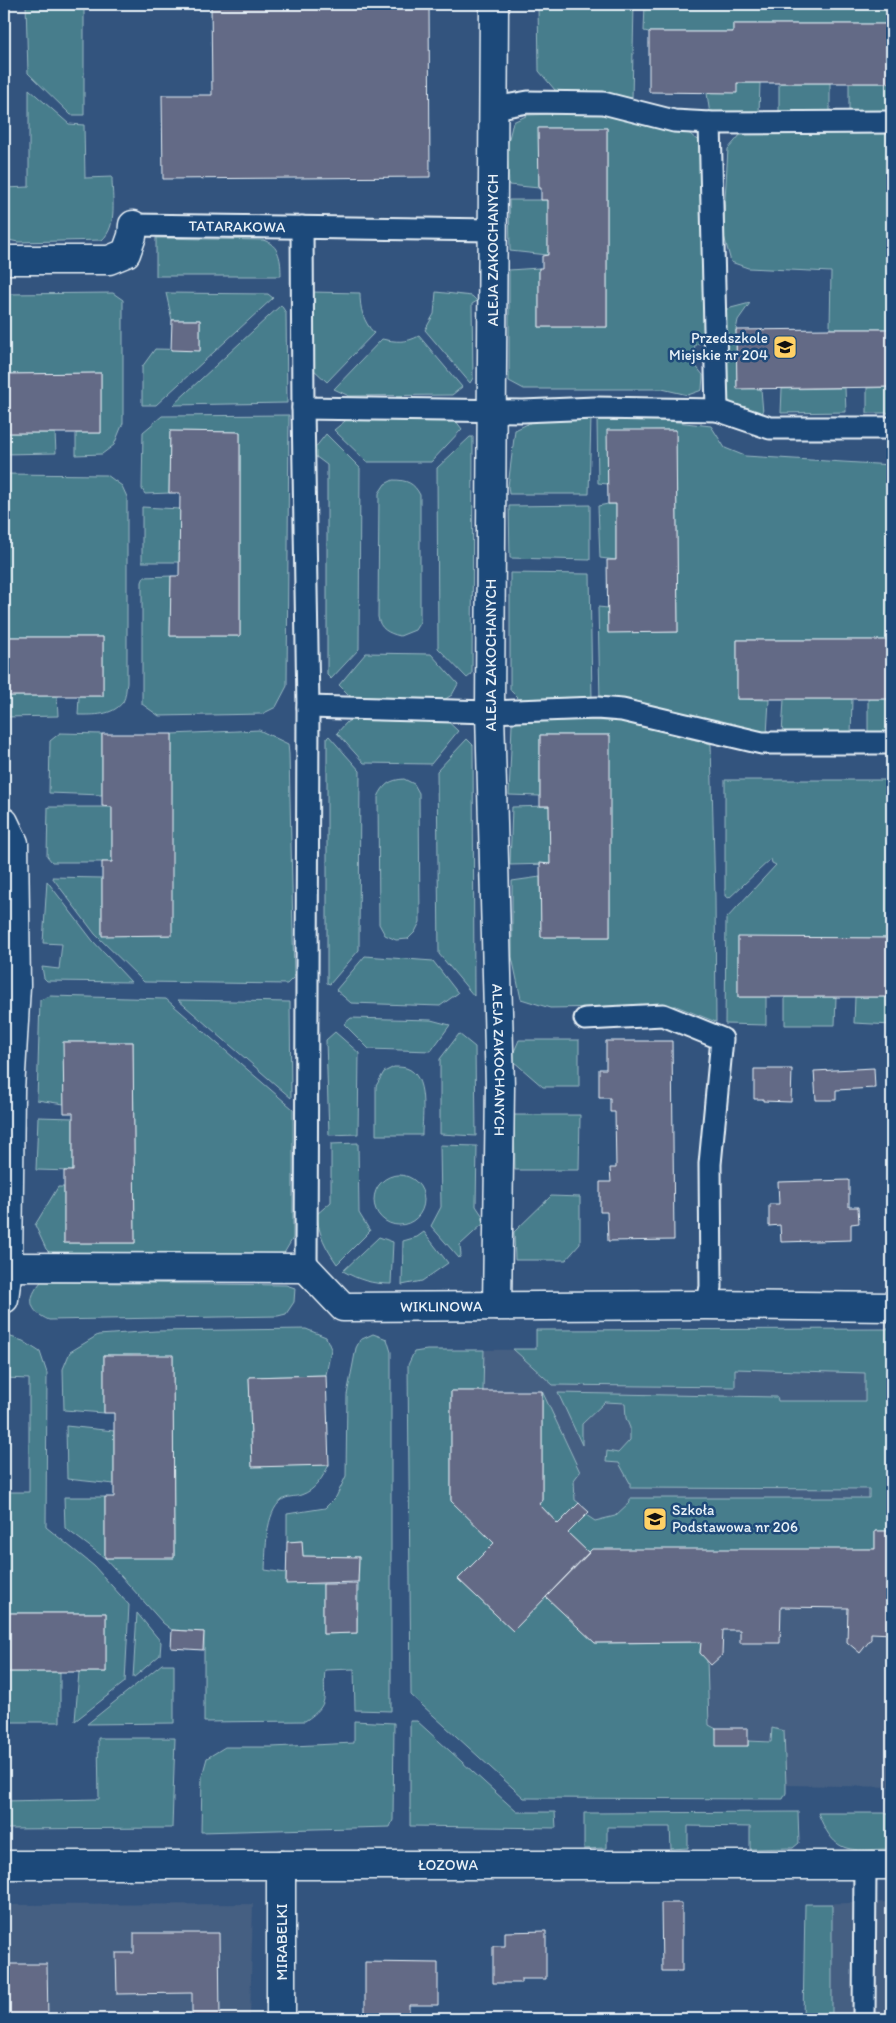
<svg xmlns="http://www.w3.org/2000/svg" width="896" height="2023" viewBox="0 0 896 2023" font-family="Itim,sans-serif">
  <style>
    .built { fill: #445e82 }
    .green { fill: #477d8c; stroke: #98b7c2 }
    .building { fill: #636b86; stroke: #e8f1f8 }
    .lines { fill: none; stroke-linecap: round; stroke-linejoin: round }
    .service-casing { stroke: #e8f1f8; stroke-width: 25 }
    .minor-casing { stroke: #e8f1f8; stroke-width: 31 }
    .service { stroke: #1f4a7a; stroke-width: 21 }
    .minor { stroke: #1f4a7a; stroke-width: 28 }
    .labels { text-anchor: middle; stroke-width: 5; stroke-linejoin: round; paint-order: stroke }
    .street-label { font-size: 15px; fill: #e8f1f8; stroke: #1f4a7a }
    .poi-label { font-size: 15px; fill: #e8f1f8; stroke: #1f4a7a; text-anchor: end }
  </style>
  <rect width="100%" height="100%" fill="#33547e"/>
  <filter id="ink" filterUnits="userSpaceOnUse"><feTurbulence type="fractalNoise" baseFrequency=".02" numOctaves="2"/><feDisplacementMap in="SourceGraphic" scale="10" xChannelSelector="R" yChannelSelector="G"/><feConvolveMatrix kernelMatrix="1 2 1 2 8 2 1 2 1" color-interpolation-filters="sRGB"/></filter>
  <g filter="url(#ink)">
    <path class="built" d="M892,1349v438l-106,-2 -368,-109 9,-326z
      M892,1902v117h-86l-1,-115z
      M253,1904l-3,115h-246v-114z"/>
    <path class="green" d="M26,4h58v111h-13l-43,-42z
      M538,4h96l-2,95 -77,-9 -16,-19z
      M645,4h247v20h-159v8h-84l-5,-1z
      M737,83h23l-1,30 -49,2 -3,-22z
      M779,83h51v30l-51,-1z
      M849,83h43v30l-43,-1z
      M29,89l40,35 15,1 1,53 27,-1c0,20 6,49 -10,63l-84,2 -14,-3v-51l25,-1z
      M604,112l86,22 14,12 4,194 -13,5 -3,16 11,14 -1,15 -14,5 -26,-6h-138l-15,-8v-111l30,-2v59h68v-199h-68v60l-30,-3 -2,-38 6,-25 15,-7z
      M892,132v197h-62l1,-57 -83,-4 -17,-6 -8,-30 5,-83 13,-15z
      M509,200h39v55l-38,-4z
      M156,238l107,2c17,5 18,21 18,36h-125z
      M311,292l49,1c0,16 3,28 14,40l-47,49 -15,-14z
      M436,292l36,4 5,5 -5,3 1,74 -3,5 -45,-53 9,-16z
      M113,293l10,7v123l-9,22 -12,9 -26,1v-22h25v-60l-97,1v-80z
      M166,293l102,1 5,4 -117,107h-14v-38l13,-18 45,1v-30h-28z
      M750,303l-12,17 -2,10 1,58 24,1 2,24 -30,-8 -8,-9 -1,-80 3,-7z
      M281,305l5,8 1,90 -114,2z
      M419,336l43,51 -10,8 -103,1 -15,-7 48,-50c14,3 24,4 37,-3z
      M892,387v26h-25v-25z
      M845,388l1,24 -65,1 1,-24z
      M289,415l-2,271 -11,21 -14,7 -103,2 -17,-12v-122l2,-5 27,-1 -1,60h70v-204l-70,-1 -1,62 -24,1 -3,-5 1,-57 19,-16z
      M452,416l10,13 -31,33h-64l-33,-32 16,-13z
      M591,417l-2,77h-80l-1,-8 7,-56 23,-11z
      M597,420l71,1 43,5 14,22 20,8 147,9v175h-155v59l32,1 -2,35 -167,-33 -2,-95 10,1v24h70l-2,-202 -68,1v53l-10,-1z
      M5,433h50l1,20 -52,1z
      M326,434l34,34 -1,181 -28,30 -4,-4v-210l-16,-12z
      M470,437h3l-1,237 -5,4 -29,-30 -1,-180z
      M4,474l103,1 15,11 5,11v185c-1,6 -1,15 -4,20 -11,14 -29,13 -45,13l1,-19h24v-59h-99z
      M393,480c14,0 21,3 27,15v127l-5,8 -15,6c-12,-3 -20,-7 -22,-19l1,-124 6,-9z
      M608,504h8v56l-16,-2 -2,-52z
      M590,505v55l-80,-2 -1,-52z
      M142,507l38,2 -1,53h-37z
      M510,573l80,1 2,126 -71,1 -11,-11z
      M366,653l65,1 27,30 -6,11 -10,6 -88,-1 -15,-15z
      M6,696h51l1,20 -52,1z
      M784,699h68l-1,36h-69z
      M868,699h24v36h-24z
      M360,715l82,1 16,15 -27,33 -67,-1 -27,-30 10,-11z
      M523,720l100,1 88,23 4,153 1,125 -40,-16 -126,2 -29,-9 -9,-42v-76l28,-4 1,60h69l-1,-202h-69v61l-31,-1 3,-70z
      M259,730l29,14 1,10 5,223 -7,7 -143,-2 -49,-48 -43,-57 50,1v57h69l1,-201z
      M60,733l42,1v61l-53,-2 1,-52z
      M329,736l31,35 -1,179 -29,34 -3,-1v-245z
      M467,739l6,6 1,251 -35,-42 -2,-183z
      M404,779l10,5 5,9 1,129 -5,10 -7,7 -12,1 -11,-5 -6,-11 -1,-127c6,-13 12,-17 26,-18z
      M725,780h167v158h-154v59h28v28l-41,-1 1,-105 50,-54 -4,-2 -1,-4 -42,39 -4,-2z
      M549,806l1,58 -40,1 2,-58z
      M48,807h64v55h-60l-5,-6z
      M47,881l46,60 38,41 -84,-1 -3,-3 -2,-11 17,2 3,-25 -19,-1z
      M365,956l68,5 25,32 -18,13 -89,-3 -15,-13z
      M50,996l116,3 127,110v129l-10,17 -230,1 -7,-7 -11,-24 23,-38h6v56h71l-2,-201h-69v62l-27,-4 3,-100z
      M785,997h51l-1,28h-50z
      M855,997h37v28l-38,-2z
      M178,1000l112,2 1,96z
      M351,1018l80,2 19,5 -19,26 -62,-2 -25,-25z
      M335,1032l24,21 -1,81 -29,1 -3,-95z
      M459,1034l16,13 1,89 -36,-2v-75z
      M519,1040h60v47h-36l-30,-26v-7z
      M394,1067c4,0 8,0 12,1 23,7 16,48 16,67h-46v-49l8,-14z
      M514,1115h66l-1,55h-64z
      M38,1117l35,1v53l-37,-1z
      M358,1143l1,70 11,18 -33,33c-11,-16 -19,-30 -20,-50l14,-12v-58z
      M440,1145l37,1 -1,60 8,12v5l-24,22 1,10 -2,3 -28,-32 10,-19z
      M374 1200a25 25 0 1 1 50 0a25 25 0 1 1-50 0Z
      M551,1196l29,1v47l-14,16h-51l-1,-28z
      M424,1232l24,31 -26,18 -20,4 1,-44 14,-4z
      M379,1237l14,5 -2,42c-19,0 -32,-4 -48,-13z
      M41,1282l245,3 9,3 -1,14 -8,12 -8,2 -229,4c-21,-9 -22,-22 -8,-38z
      M306,1329l20,8 5,12 -5,26 -77,2 3,89 77,-1c-7,13 -13,25 -28,30 -6,2 -14,1 -19,5 -17,12 -16,51 -17,70l21,3v10l37,1v50l34,-1 2,-76 -56,-1 -1,-15 -15,1v-28l38,-6 11,-11 10,-21 1,-81 9,-47 4,-8 13,-6 14,5 4,13v359l-36,-1 -1,-41 -29,1c-3,28 7,33 -20,51l-101,1v-90l-32,-2 -9,-7 -58,-65 -40,-30 -1,-31h41v61l69,-1 -1,-201 -69,-1v58l-40,-3 -1,-41 7,-17 28,-17 58,-4z
      M892,1329v202h-17v18l-286,4 -21,-20 18,-18 9,6 20,-5 15,-14v-4h239v-9l-239,-1v-5l-11,-20 -13,-1 1,-11 11,2 12,-13v-12l-4,-10 -1,-15 -20,-1 -23,22v21l-24,-52 219,4 1,4h87v-28l-130,-4v18l-182,-2 -40,-36h23v-19z
      M8,1336l15,5 17,11 7,21 -1,154 48,39 35,39 -4,77 -50,39 4,-49h27v-59h-102v-121h25v-113l-25,-1v-38z
      M427,1350h57l-1,41h-32v109l43,43 -36,36 55,52 33,-34 49,46 106,-1 -1,11 7,7 2,65 39,21v-5l23,1 1,-14 12,3 2,54v8l-3,6 -259,-1 -113,-103 -3,-330 6,-13z
      M542,1391l38,81 -6,8 1,20 4,3 -21,21 -19,-20 3,-4z
      M66,1426l48,5v53l-47,-5z
      M137,1613l24,29 -1,13 -27,23z
      M162,1664h12v59l-87,1z
      M6,1672h54v50h-55z
      M354,1721l40,2 -1,97 -3,7 -189,5 1,-56 5,-18 18,-11h47l82,-4z
      M410,1721h7l100,91h38l1,16 -146,-2z
      M98,1738h77l-3,90 -168,1v-28l95,-2z
      M798,1812l1,31 -6,5 -43,1v-22l-62,-1v22l-17,1 -1,-22h-63v21l-23,1v-36z
      M818,1813h74v36c-42,0 -56,9 -74,-36z
      M805,1904h27v115h-29z"/>
    <path class="building" d="M211,4h218l1,173 -267,2 -1,-84h50z
      M733,24h159v59h-155v10l-88,-1v-60h84z
      M538,128h69v199h-68v-59h3v-12l6,-1v-55h-7v-12h-2z
      M172,320h28v31l-29,-1z
      M830,329h62v58l-155,2 -1,-59z
      M101,373v60h-97v-59z
      M607,430h69l2,202 -70,1 -1,-73h9v-56h-8z
      M170,431l70,1v204h-70l1,-60h8l1,-83h-11z
      M4,637h99v59h-99z
      M737,640h155v59h-155z
      M102,734h70v201l-70,1v-74h10v-55l-10,-1z
      M540,735h70v202h-69l-1,-74 10,1 -1,-58h-9z
      M738,937l154,1v59h-154z
      M606,1041h66l2,199 -66,1 -1,-29h-7v-30h11l-1,-14h6l-1,-56h-5v-14h-11v-29h7z
      M63,1042h70l2,201h-71v-72h9v-58h-9z
      M874,1068l1,20 -39,2v10h-20l-2,-29z
      M754,1069h38l-1,33 -28,-1v-2h-9z
      M849,1180v27h9l1,16 -8,1v16l-70,2 -1,-17 -11,1v-22h10l-1,-22z
      M104,1355h69l1,203h-69v-61h9v-84h-10z
      M326,1375l3,90 -77,2 -3,-90z
      M451,1391h91v109l-3,4 19,20 21,-21 10,9 -21,21 21,20 -76,78 -55,-52 36,-36 -43,-42z
      M875,1531h17v103l-21,-1v6l-11,14 -13,-11 1,-34 -67,-1 -1,36h-40v-13h-17l-1,25 -11,10 -11,-12 1,-11 -106,1 -49,-46 46,-48h283z
      M302,1541l1,15 56,1 -1,25 -72,2 1,-42z
      M323,1584h34v49l-34,1z
      M4,1613h102v59h-102z
      M172,1630l32,2 -1,18 -32,-2z
      M716,1728h32v18h-32z
      M661,1903h21v68h-20z
      M546,1931v48h-25v4h-28v-37h12v-14z
      M134,1933h85l1,86h-28v-26l-75,1 -1,-41h18z
      M365,1962l73,1v42h-29v14h-44z
      M4,1964h43l1,55h-44z"/>
    <g class="lines">
      <g class="service-casing">
        <g id="service">
          <path d="M494,108l34,-6 75,1 71,18 36,2 182,-1"/>
          <path d="M710,123l7,287"/>
          <path id="s1" d="M133,225l360,5"/>
          <path d="M302,227l1,181 220,3 72,-3 122,2 53,18h122"/>
          <path d="M303,408l5,299 -2,561"/>
          <path d="M308,707l182,5 107,-4 25,2 140,33h130"/>
          <path d="M585,1019l78,-4 59,24 -12,125 1,123 -4,18"/>
          <path d="M864,2019l1,-154"/>
        </g>
      </g>
      <g class="minor-casing">
        <g id="minor">
          <path id="s2" d="M494,4l-4,708 10,375 -3,219"/>
          <path d="M4,260h105l17,-7 6,-17 1,-11"/>
          <path d="M4,822l10,21 2,143 -6,104 -2,177 -4,32"/>
          <path id="s3" d="M8,1267l298,1 37,39 364,-2 185,2"/>
          <path id="s4" d="M4,1865h888"/>
          <path d="M281,1865v154"/>
        </g>
      </g>
      <use href="#service" class="service"/>
      <use href="#minor" class="minor"/>
    </g>
  </g>
  <defs>
    <g id="school-square" transform="scale(1.25)"><rect x="-9" y="-9" width="18" height="18" rx="4" fill="#ffd166" stroke="#1f4a7a"/><path d="M0-5L7-2L0 1L-7-2ZM-4 1L0 2.5L4 1V4Q0 6-4 4Z" fill="#111"/></g>
  </defs>
  <g fill-rule="evenodd">
    <use href="#school-square" x="785" y="347"/>
    <use href="#school-square" x="655" y="1519"/>
  </g>
  <g class="labels">
    <g class="street-label">
      <text dy="5" stroke="none"><textPath href="#s1" startOffset="104">TATARAKOWA</textPath></text>
      <text transform="translate(493 250) rotate(-90)" y="5">ALEJA ZAKOCHANYCH</text>
      <text transform="translate(491 655) rotate(-90)" y="5">ALEJA ZAKOCHANYCH</text>
      <text dy="5" stroke="none"><textPath href="#s2" startOffset="1056">ALEJA ZAKOCHANYCH</textPath></text>
      <text dy="5" stroke="none"><textPath href="#s3" startOffset="450">WIKLINOWA</textPath></text>
      <text dy="5" stroke="none"><textPath href="#s4" startOffset="444">ŁOZOWA</textPath></text>
      <text transform="translate(282 1942) rotate(-90)" y="5">MIRABELKI</text>
    </g>
    <g class="poi-label">
      <text x="768" y="343">Przedszkole<tspan x="768" dy="17">Miejskie nr 204</tspan></text>
      <text x="672" y="1515" text-anchor="start">Szkoła<tspan x="672" dy="17">Podstawowa nr 206</tspan></text>
    </g>
  </g>
  <rect width="896" height="2023" fill="none" stroke="#1f4a7a" stroke-width="20"/>
  <rect x="10" y="10" width="876" height="2003" fill="none" stroke="#e8f1f8" stroke-width="2" filter="url(#ink)"/>
</svg>
